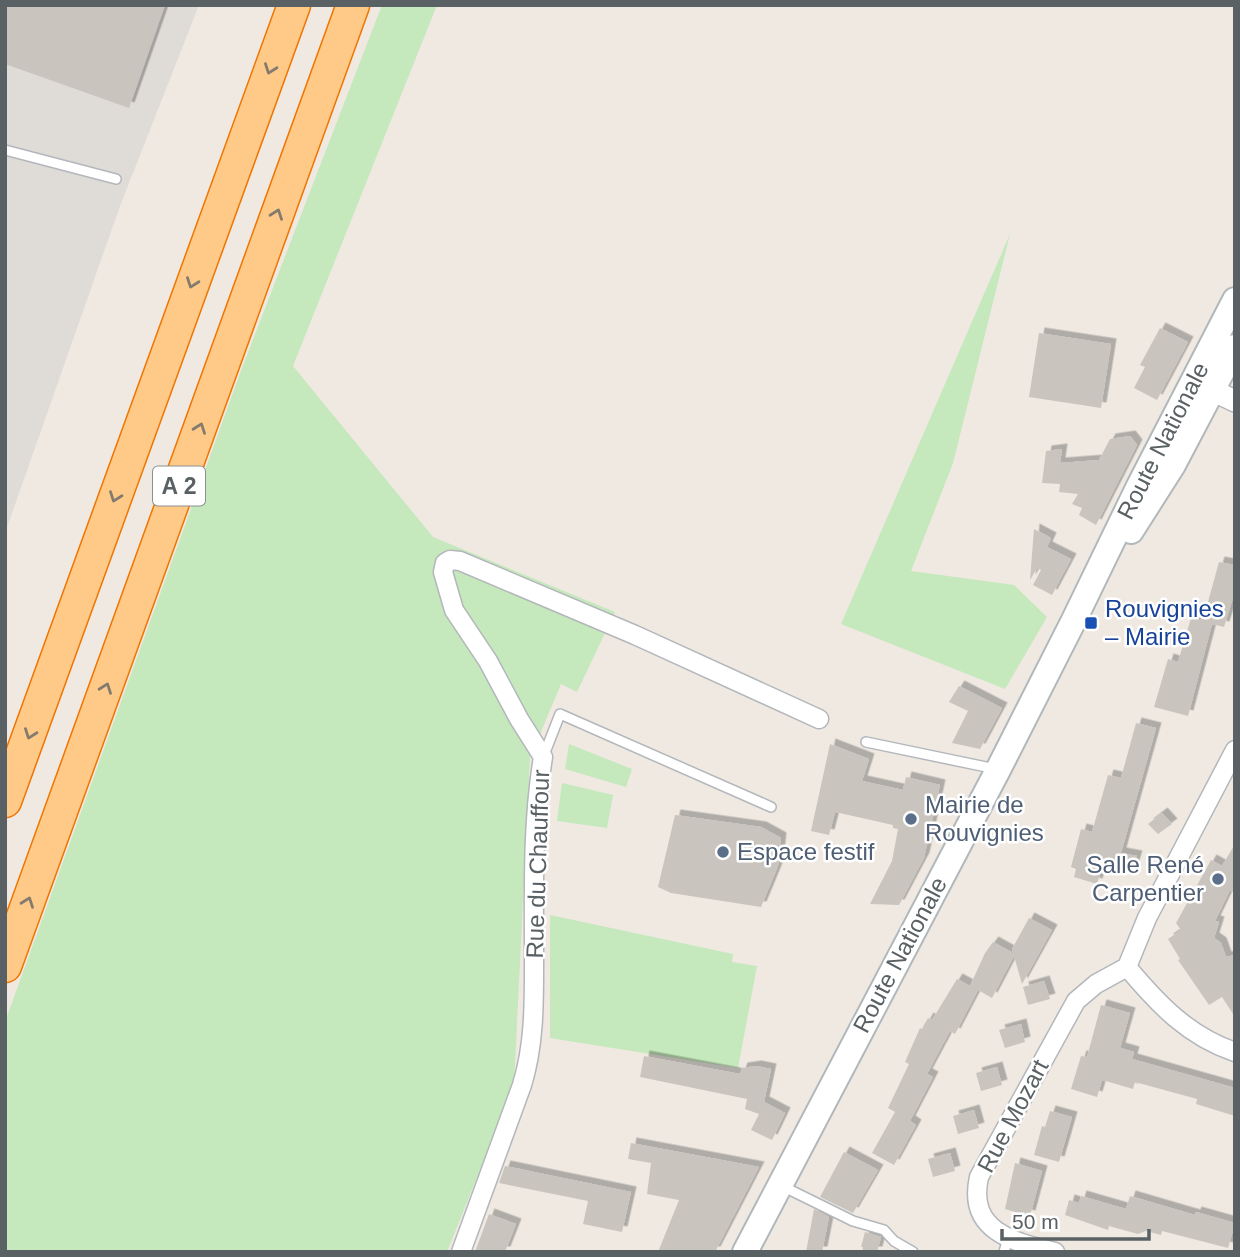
<svg xmlns="http://www.w3.org/2000/svg" width="1240" height="1257" viewBox="0 0 1240 1257" font-family="Helvetica,sans-serif">
  <style>
    .industrial { fill: #dfdbd7 }
    .green { fill: #c5e8bc }
    .building { fill: #cac4bf; filter: url(#shadow) }
    .lines { fill: none; stroke-linecap: round; stroke-linejoin: round }
    .service-casing { stroke: #b3b7bb; stroke-width: 12 }
    .minor-casing { stroke: #b3b7bb; stroke-width: 21 }
    .tertiary-casing { stroke: #b3b7bb; stroke-width: 24 }
    .secondary-casing { stroke: #b1b8bb; stroke-width: 28 }
    .motorway-casing { stroke: #f07500; stroke-width: 35 }
    .service { stroke: #fff; stroke-width: 9 }
    .minor { stroke: #fff; stroke-width: 18 }
    .tertiary { stroke: #fff; stroke-width: 21 }
    .secondary { stroke: #fff; stroke-width: 24 }
    .motorway { stroke: #ffc988; stroke-width: 32 }
    .oneway { stroke: #837b6d }
    .transit-dot { fill: #1a4fb4; stroke: #fff; stroke-width: 2.5 }
    .service-dot { fill: #5c6f8a; stroke: #fff; stroke-width: 2.5 }
    .labels { text-anchor: middle; stroke-width: 5; stroke-linejoin: round; paint-order: stroke }
    .shield { fill: #fff; stroke: #8c9092; stroke-width: 2 }
    .shield-label { font-size: 23px; font-weight: bold; fill: #5a6164 }
    .street-label { font-size: 24px; fill: #5a6164; stroke: #fff }
    .transit-label { font-size: 24px; fill: #164399; stroke: #fff; text-anchor: start }
    .service-label { font-size: 24px; fill: #4e5e75; stroke: #fff; text-anchor: start }
  </style>
  <defs>
    <filter id="shadow"><feDropShadow dx="5.5" dy="-5.5" stdDeviation="0" flood-color="#0004"/></filter>
  </defs>
  <rect width="100%" height="100%" fill="#efe9e2"/>
  <path class="industrial" d="M5,5h194l-79,201 -115,327z"/>
  <path class="green" d="M382,5h55l-144,361 140,171 182,75 -38,80 -16,-8 -31,74 -16,327 -67,167h-442v-230l237,-654z
    M1010,234l-57,229 -42,108 103,14 33,32 -42,72 -164,-65z
    M569,744l63,25 -6,18 -61,-18z
    M562,783l51,12 -6,33 -50,-7z
    M550,915l183,39 -1,8 25,4 -19,102 -188,-30z"/>
  <path class="building" d="M5,5h160l-36,103 -124,-44z
    M1160,328l28,14 -31,58 -23,-12 11,-21 -5,-2z
    M1039,333l72,11 -10,64 -72,-11z
    M1130,436l7,9 -41,80 -17,-10 3,-7 -10,-4 6,-10 -19,-2 1,-8 -18,-1 4,-32 16,-2 -2,14 39,-3 11,-21z
    M1034,529l17,9 -4,9 24,12 -19,36 -19,-10 8,-15 -4,-2 -7,12z
    M1219,562l16,3v26l-11,36 -12,-3 -24,92 -34,-9 14,-48 10,3 13,-44 12,2z
    M959,686l43,22 -22,41 -28,-6 16,-32 -19,-9z
    M1136,723l20,5 -35,125 16,3 -5,16 -29,-9 -6,21 -23,-7 2,-8 -5,-2 10,-38 11,3 16,-57 13,3z
    M830,744l39,15 -7,22 41,9 3,-13 34,8 -16,73 -25,47 -29,-1 22,-43 6,-32 -5,-1v-3l-58,-13 -6,23 -18,-4z
    M1162,813l10,11 -14,10 -10,-10z
    M675,815l86,12 20,11 -3,28 -17,41 -90,-14 -13,-6z
    M1235,844v49l-5,-3 -15,31 4,1 -5,16 7,5 5,14 9,-2v62l-13,-20 -13,8 -31,-45 2,-1 -12,-20 13,-9 -5,-7 35,-63 11,6z
    M1029,918l23,12 -30,54 -8,-28 -22,42 -14,-8 -23,44 -5,-3 -23,43 6,3 -23,44 6,4 -22,40 -22,-12 23,-41 -7,-4 21,-44 -4,-2 15,-34 2,1 6,-11 4,2 25,-41 13,7 15,-33 8,-11 20,11 -1,-4z
    M1044,981l6,18 -22,6 -5,-18z
    M1101,1005l29,8 -10,35 14,4 -2,7 103,29v28l-39,-12 1,-5 -62,-17 -2,7 -31,-9 -5,17 -26,-8 10,-33 6,1z
    M1021,1024l4,18 -20,6 -6,-18z
    M644,1056l96,18 2,-6 14,-2 15,3 -7,33 21,11 -13,27 -21,-10 8,-16 -14,-5 2,-10 -107,-22z
    M997,1067l5,18 -21,6 -5,-18z
    M974,1110l5,18 -21,6 -5,-18z
    M1050,1111l22,6 -13,45 -25,-7 8,-29 3,1z
    M631,1143l128,24 -44,85h-57l21,-52 -32,-6 4,-31 -23,-4z
    M844,1152l34,18 -25,43 -33,-16z
    M950,1153l5,18 -22,6 -5,-18z
    M1015,1163l27,8 -12,45 -25,-7z
    M505,1166l126,26 -9,40 -39,-8 5,-23 -89,-18z
    M1081,1196l45,13 4,-13 65,19 1,-3 39,11 -7,25 -66,-17 -1,4 -15,-4 -8,3 -29,-8 -1,4 -43,-15 4,-15 10,3z
    M814,1209l15,8 -7,35h-16z
    M489,1214l27,10 -11,28h-30z
    M865,1232l16,5 -4,15h-15l1,-5h-2z"/>
  <g class="lines">
    <g class="service-casing">
      <path id="service" d="M5,150l111,29
        M866,742l130,27
        M544,755l16,-41 211,93
        M782,1186l71,35 31,9 10,11 19,11
        M1004,1252l4,-14"/>
    </g>
    <g class="minor-casing">
      <path id="minor" d="M1127,967l20,-49 88,-168
        M1127,967c31,37 61,69 108,85
        M461,1252l61,-167c13,-42 12,-86 12,-129 0,-66 -2,-133 9,-199l-24,-38 -31,-58 -34,-51 -11,-38 2,-9 5,-3 10,1 175,74 184,84
        M1055,1252c-42,-10 -88,-21 -76,-75l97,-176 20,-17 31,-17"/>
    </g>
    <g class="tertiary-casing">
      <path id="tertiary" d="M1199,384l36,17"/>
    </g>
    <g class="secondary-casing">
      <path id="secondary" d="M1131,531l42,-66 62,-118
        M745,1252l253,-482 76,-150 65,-134 96,-186"/>
    </g>
    <g class="motorway-casing">
      <path id="motorway" d="M5,801l289,-796
        M5,966l348,-961"/>
    </g>
    <use href="#service" class="service"/>
    <use href="#minor" class="minor"/>
    <use href="#tertiary" class="tertiary"/>
    <use href="#secondary" class="secondary"/>
    <use href="#motorway" class="motorway"/>
  </g>
  <defs><path id="oneway-chevron" d="M-2-3.5L2.5 0L-2 3.5" fill="none" stroke-width="1.6" stroke-linecap="round" stroke-linejoin="round" transform="scale(1.75)"/></defs>
  <g class="oneway">
    <use href="#oneway-chevron" transform="translate(270 69) rotate(110)"/>
    <use href="#oneway-chevron" transform="translate(277 214) rotate(-70)"/>
    <use href="#oneway-chevron" transform="translate(192 283) rotate(110)"/>
    <use href="#oneway-chevron" transform="translate(200 428) rotate(-70)"/>
    <use href="#oneway-chevron" transform="translate(115 497) rotate(110)"/>
    <use href="#oneway-chevron" transform="translate(106 688) rotate(-70)"/>
    <use href="#oneway-chevron" transform="translate(30 734) rotate(110)"/>
    <use href="#oneway-chevron" transform="translate(28 902) rotate(-70)"/>
  </g>
  <rect class="transit-dot" x="1084" y="616" width="14" height="14" rx="3.5"/>
  <g class="service-dot">
    <circle cx="911" cy="819" r="7"/>
    <circle cx="723" cy="852" r="7"/>
    <circle cx="1218" cy="879" r="7"/>
  </g>
  <g class="labels">
    <rect class="shield" x="153" y="466.5" width="52" height="39" rx="5"/>
    <g class="shield-label">
      <text x="179" y="494">A 2</text>
    </g>
    <g class="street-label">
      <text transform="translate(1163 441) rotate(-63)" y="8">Route Nationale</text>
      <text transform="translate(538 864) rotate(-88)" y="8">Rue du Chauffour</text>
      <text transform="translate(900 955) rotate(-62)" y="8">Route Nationale</text>
      <text transform="translate(1013 1116) rotate(-62)" y="8">Rue Mozart</text>
    </g>
    <g class="transit-label">
      <text x="1105" y="617">Rouvignies<tspan x="1105" dy="28">– Mairie</tspan></text>
    </g>
    <g class="service-label">
      <text x="925" y="813">Mairie de<tspan x="925" dy="28">Rouvignies</tspan></text>
      <text x="737" y="860">Espace festif</text>
      <text x="1204" y="873" text-anchor="end">Salle René<tspan x="1204" dy="28">Carpentier</tspan></text>
    </g>
  </g>
  <rect width="1240" height="1257" fill="none" stroke="#5a6164" stroke-width="14"/>
  <path d="M1002 1229v10h147v-10" fill="none" stroke="#5a6164" stroke-width="3.5"/>
  <text x="1012" y="1229" font-size="21" fill="#5a6164" stroke="#ffffff" stroke-width="5" paint-order="stroke">50 m</text>
</svg>
